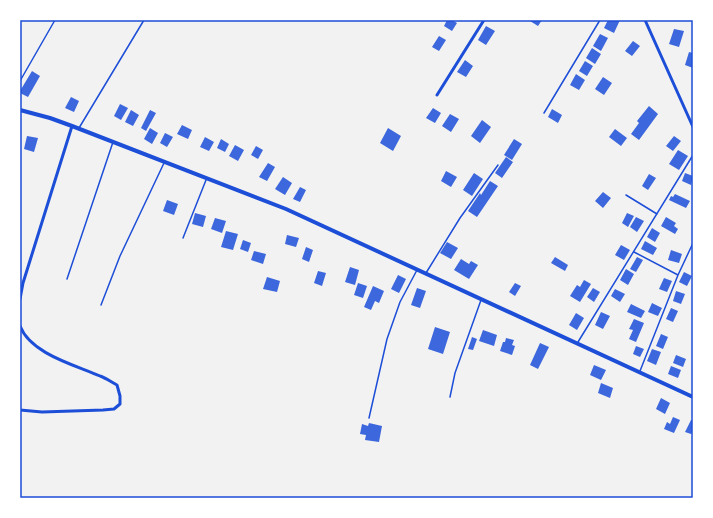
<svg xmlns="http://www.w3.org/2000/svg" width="713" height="518" viewBox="0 0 713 518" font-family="'Varela Round',sans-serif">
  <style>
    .building { fill: #3d67dc }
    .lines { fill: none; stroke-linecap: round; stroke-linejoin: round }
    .service { stroke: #1d4ed8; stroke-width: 1.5 }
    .minor { stroke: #1d4ed8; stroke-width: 3 }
    .tertiary { stroke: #1d4ed8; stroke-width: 4 }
    .neatline { fill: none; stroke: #1d4ed8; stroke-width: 1.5 }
  </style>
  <rect width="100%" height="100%" fill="#f2f2f2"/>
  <path class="building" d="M447,20h5l5,3 -5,8 -8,-5z
    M531,20h11l-4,6 -8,-5z
    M608,20h12l-6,13 -10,-5z
    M486,26l9,5 -9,14 -8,-5z
    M674,29l10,2 -5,16 -10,-3z
    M600,34l8,4 -7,13 -8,-5z
    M439,36l7,4 -7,11 -7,-4z
    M633,41l7,5 -8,10 -7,-5z
    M592,48l9,6 -6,10 -9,-6z
    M689,52l4,1v15l-8,-3z
    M465,60l8,6 -7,11 -9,-5z
    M585,61l8,5 -6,10 -8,-5z
    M32,71l8,5 -12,21 -8,-4v-2z
    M576,74l9,6 -6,10 -9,-5z
    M603,77l9,6 -8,12 -9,-6z
    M71,97l8,4 -5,11 -9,-4z
    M120,104l8,4 -7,12 -7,-4z
    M649,106l9,8 -19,26 -8,-6 8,-11 -2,-2z
    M433,108l8,5 -6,10 -9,-5z
    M552,109l10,6 -4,8 -10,-6z
    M131,110l8,5 -6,11 -8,-4z
    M150,110l6,3 -10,18 -5,-3z
    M450,114l9,5 -8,13 -9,-6z
    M482,120l9,7 -11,16 -9,-7z
    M182,125l10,5 -4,9 -11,-5z
    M150,128l8,5 -6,11 -8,-5z
    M388,128l13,8 -8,15 -13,-8z
    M615,129l12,9 -6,8 -12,-9z
    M165,133l8,4 -6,10 -7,-4z
    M27,136l11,2 -4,14 -10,-3z
    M674,136l7,5 -8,10 -7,-5z
    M205,137l9,5 -5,9 -9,-4z
    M221,139l8,5 -4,8 -8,-4z
    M514,139l8,5 -10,16 -8,-5z
    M235,145l9,5 -6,11 -9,-5z
    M256,146l7,4 -5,9 -7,-4z
    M678,150l10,6 -9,14 -10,-6z
    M506,157l7,5 -11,16 -7,-5z
    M268,163l7,4 -8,14 -8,-4z
    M446,171l11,6 -6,10 -10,-6z
    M474,173l9,6 -11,17 -9,-6z
    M685,173l8,3 -2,9 -9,-4z
    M649,174l7,4 -8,12 -6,-4z
    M283,177l9,6 -7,12 -10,-6z
    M490,181l8,5 -21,31 -9,-6 12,-18 1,2z
    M300,187l6,3 -6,12 -7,-3z
    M603,192l8,6 -8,10 -8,-7z
    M675,194l15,7 -4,7 -17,-8 2,-4 2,1z
    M167,200l11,4 -4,11 -11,-4z
    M195,213l11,3 -3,11 -11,-3z
    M627,213l7,3 -6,11 -6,-4z
    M636,217l8,4 -7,11 -7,-5z
    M666,217l10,6 -2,3 4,3 -3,5 -14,-8z
    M215,218l11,3 -4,12 -11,-4z
    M652,228l8,5 -5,9 -8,-5z
    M226,231l12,3 -5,16 -12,-3z
    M287,235l12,3 -3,9 -11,-3z
    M243,240l8,3 -3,9 -8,-3z
    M645,241l12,7 -4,7 -12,-6z
    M447,242l11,6 -7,11 -11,-6z
    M621,245l9,5 -6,10 -9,-5z
    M306,247l7,3 -4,12 -7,-3z
    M671,250l11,4 -3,9 -11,-3z
    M254,251l12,3 -3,10 -12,-4z
    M555,257l13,8 -3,6 -14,-8z
    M637,257l6,3 -7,12 -6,-3z
    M461,259l8,5 2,-3 7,4 -9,14 -15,-9z
    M350,267l9,3 -4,15 -10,-3z
    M626,269l8,5 -6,11 -8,-5z
    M318,271l8,2 -4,13 -8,-3z
    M684,272l8,4 -5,10 -8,-4z
    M398,275l8,4 -7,14 -8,-4z
    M267,277l13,4 -3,11 -14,-3z
    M664,278l8,3 -5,11 -8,-3z
    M584,280l7,4 -11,18 -10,-6 7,-11 3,2z
    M358,283l9,3 -4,12 -9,-3z
    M515,283l6,3 -6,10 -6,-4z
    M373,286l11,5 -5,12 -4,-2 -4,9 -7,-3z
    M417,288l9,3 -6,17 -9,-3z
    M593,288l7,4 -6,10 -7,-5z
    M615,289l10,5 -5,8 -9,-6z
    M676,291l9,3 -4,10 -8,-3z
    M652,303l10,5 -4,8 -10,-4z
    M631,304l14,7 -4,7 -14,-6z
    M671,308l7,3 -5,11 -7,-3z
    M601,312l9,4 -7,13 -8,-4z
    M576,313l8,5 -7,12 -8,-5z
    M634,319l10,4 -8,19 -7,-3 4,-9 -4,-1z
    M435,327l15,5 -7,22 -15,-5z
    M483,330l14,5 -3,11 -15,-5z
    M661,334l7,3 -5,12 -7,-3z
    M472,337l5,2 -4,11 -5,-1z
    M506,338l8,2 -2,5 3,1 -3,9 -12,-4 3,-9h2z
    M540,343l9,4 -11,22 -8,-4z
    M636,346l8,3 -4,8 -7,-3z
    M652,349l9,3 -5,13 -9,-4z
    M676,355l10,4 -3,8 -10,-4z
    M594,365l12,5 -5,10 -11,-5z
    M671,366l10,4 -3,8 -10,-4z
    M601,383l12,5 -3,10 -12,-5z
    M661,398l9,5 -5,11 -9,-5z
    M673,417l7,3 -6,13 -10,-4 3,-7 3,2z
    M691,420h2v11l-2,3 -6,-2z
    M369,423l13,3 -3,16 -14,-2 1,-5 -6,-1 2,-10 6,2z"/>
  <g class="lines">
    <path class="service" d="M20,81l35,-61
      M544,113l56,-93
      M79,128l65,-108
      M626,195l31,19
      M183,238l23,-58
      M634,252l44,23
      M426,273l34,-55 38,-53
      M67,279l46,-137
      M101,305l19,-49 44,-93
      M578,342l115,-187
      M640,371l38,-96 15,-32
      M450,397l5,-24 26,-73
      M369,418l18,-79 13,-37 17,-32"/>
    <path class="minor" d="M645,20l48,107
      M437,95l47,-75
      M20,299l3,-16 49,-157
      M20,326c11,28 55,39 80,50 6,2 11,6 17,9l3,11v8l-6,5 -11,1 -61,2 -22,-2"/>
    <path class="tertiary" d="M20,110l30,8 22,8 214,83 407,188"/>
  </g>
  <rect width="713" height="518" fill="none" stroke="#ffffff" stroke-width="42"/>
  <rect x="21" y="21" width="671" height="476" class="neatline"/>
</svg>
